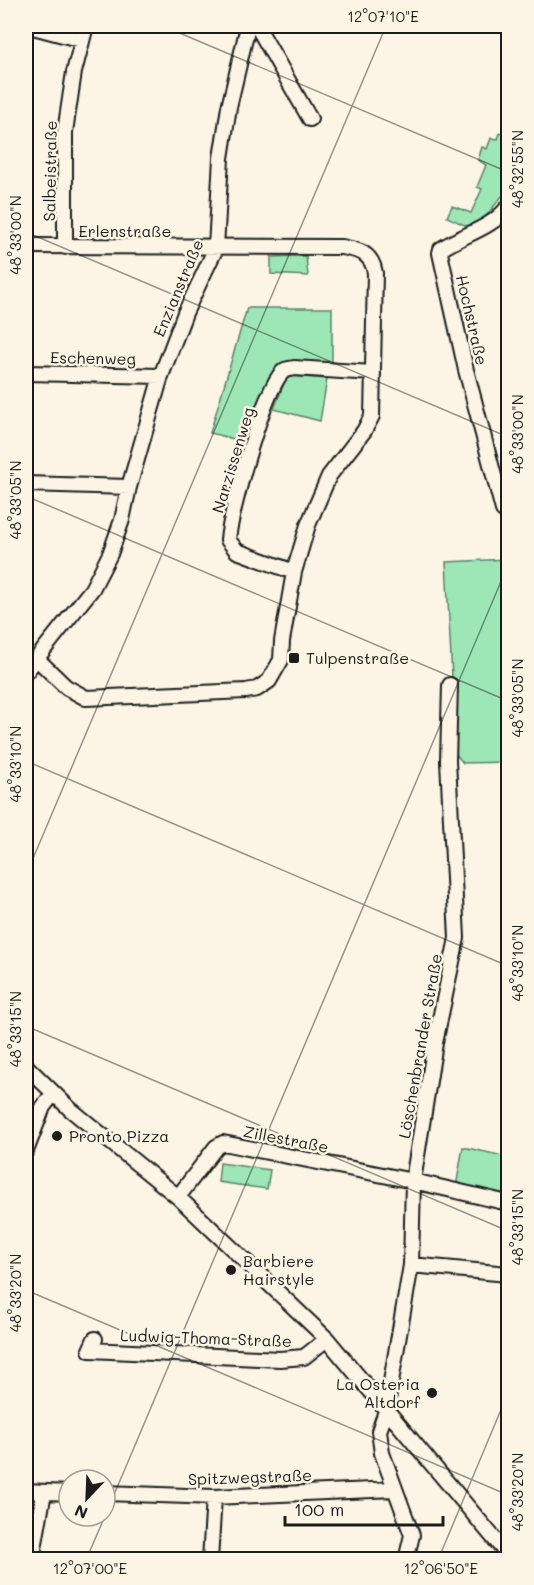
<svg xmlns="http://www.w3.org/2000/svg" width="534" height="1585" viewBox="0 0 534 1585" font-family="Mali,sans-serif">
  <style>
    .green { fill: #9de7b6; stroke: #5c8269; stroke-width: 1.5 }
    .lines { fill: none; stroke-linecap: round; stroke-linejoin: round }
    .minor-casing { stroke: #1c1c1c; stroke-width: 18 }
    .minor { stroke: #fcf5e5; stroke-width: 14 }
    .ticks { fill: none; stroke: #1c1c1c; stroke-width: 1.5; stroke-opacity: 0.45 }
    .poi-dot { fill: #1c1c1c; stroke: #fcf5e5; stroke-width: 2 }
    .labels { text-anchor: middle; stroke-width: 5; stroke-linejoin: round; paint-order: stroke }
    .street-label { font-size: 16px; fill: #1c1c1c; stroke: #fcf5e5 }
    .poi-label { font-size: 16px; fill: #1c1c1c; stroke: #fcf5e5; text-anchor: start }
    .neatline { fill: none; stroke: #1c1c1c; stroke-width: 2 }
    .ticks-label { font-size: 15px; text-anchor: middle; fill: #1c1c1c }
  </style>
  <rect width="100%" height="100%" fill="#fcf5e5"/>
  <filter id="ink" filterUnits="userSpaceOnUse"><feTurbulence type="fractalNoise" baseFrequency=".0167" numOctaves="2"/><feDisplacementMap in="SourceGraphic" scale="12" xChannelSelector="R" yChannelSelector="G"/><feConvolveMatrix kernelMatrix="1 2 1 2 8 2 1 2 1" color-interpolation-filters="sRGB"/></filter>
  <g filter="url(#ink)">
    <path class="green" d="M500,133l8,4v52l-22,27 -15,12 -24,-11 5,-11 19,7 11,-24 -5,-2 9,-22 -8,-5 4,-13 5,2 4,-11 7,1z
      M306,256l2,20 -37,-2v-17z
      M247,308h85v56l-40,-3 -13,3 -9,13 -24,65 -36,-9z
      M290,376l37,3 -7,42 -46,-12 11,-28z
      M508,559v203l-45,1 -7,-9 -10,-192z
      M463,1147l45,10v41l-52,-11z
      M220,1163l50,7 -3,19 -49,-7z"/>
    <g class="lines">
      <g class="minor-casing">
        <path id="minor" d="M29,26l53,14
          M257,26l53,93
          M26,246l316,1c17,3 30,6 33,26l-3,143 -8,15 -35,45 -21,49 -14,47 -12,69 -1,19 -12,21 -12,8 -11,2 -160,7 -20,-11 -29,-28
          M65,247v-115l9,-60 12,-46
          M26,373l135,3
          M26,484l103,3
          M503,510l-37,-140 -26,-117 1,-4c23,-15 50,-20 67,-42
          M294,572l-57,-21 -9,-11c2,-26 37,-158 57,-170 3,-1 6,-1 9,-2l79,5
          M26,672l66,-83 18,-35 12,-34 7,-33 32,-111 24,-63 31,-65 5,-90 8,-51 19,-81
          M26,1066l44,43 108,88 149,142 181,216
          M26,1151l17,-44 10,-13
          M178,1197l38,-50 7,-4 190,38 95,22
          M411,1265l97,9
          M95,1339l-5,11 190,9 24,-2 23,-18
          M26,1491l43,2
          M105,1493l109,4 181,-8
          M32,1560l12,-68
          M210,1560l4,-63
          M406,1560l6,-25 -30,-82 -3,-22 7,-20 25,-146 2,-84 22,-138 22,-105 -9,-177 2,-76"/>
      </g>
      <use href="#minor" class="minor"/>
    </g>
  </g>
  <path class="ticks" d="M163,26l345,146M26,48l9,-22M26,232l482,205M26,496l482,205M26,761l482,205M26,875l360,-849M26,1026l482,205M26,1290l482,205M105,1516l403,-951M26,1555l11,5M86,1560l19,-44M438,1560l70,-167"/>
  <g class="poi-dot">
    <rect x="288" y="652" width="12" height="12" rx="3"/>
    <circle cx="57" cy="1136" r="6"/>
    <circle cx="231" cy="1270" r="6"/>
    <circle cx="432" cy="1393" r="6"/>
  </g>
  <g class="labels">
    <g class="street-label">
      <text transform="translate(50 171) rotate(-89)" y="6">Salbeistraße</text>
      <text x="125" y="237">Erlenstraße</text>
      <text transform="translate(178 288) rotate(-67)" y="6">Enzianstraße</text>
      <text transform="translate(472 320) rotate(77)" y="6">Hochstraße</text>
      <text transform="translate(93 358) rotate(1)" y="6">Eschenweg</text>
      <text transform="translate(233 460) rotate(-73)" y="6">Narzissenweg</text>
      <text transform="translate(420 1046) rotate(-80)" y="6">Löschenbrander Straße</text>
      <text transform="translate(286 1139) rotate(11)" y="6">Zillestraße</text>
      <text transform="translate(206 1338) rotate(2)" y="6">Ludwig-Thoma-Straße</text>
      <text transform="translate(250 1477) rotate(-2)" y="6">Spitzwegstraße</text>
    </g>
    <g class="poi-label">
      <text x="306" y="664">Tulpenstraße</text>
      <text x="69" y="1142">Pronto Pizza</text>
      <text x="243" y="1267">Barbiere<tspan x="243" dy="18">Hairstyle</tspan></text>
      <text x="420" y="1390" text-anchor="end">La Osteria<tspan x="420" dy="18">Altdorf</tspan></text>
    </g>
  </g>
  <rect width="534" height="1585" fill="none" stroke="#fcf5e5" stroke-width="66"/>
  <g transform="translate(87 1498) rotate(203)"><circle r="28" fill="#fcf5e5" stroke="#a29e95" stroke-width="1.5"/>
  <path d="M0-4.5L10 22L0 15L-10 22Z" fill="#1c1c1c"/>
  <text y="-9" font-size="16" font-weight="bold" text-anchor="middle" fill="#1c1c1c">N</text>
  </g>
  <path d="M285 1516v9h158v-9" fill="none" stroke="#1c1c1c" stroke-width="3"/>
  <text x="294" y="1516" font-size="18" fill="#1c1c1c" stroke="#fcf5e5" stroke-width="4.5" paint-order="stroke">100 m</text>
  <rect x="33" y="33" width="468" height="1519" class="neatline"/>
  <g class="ticks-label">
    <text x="383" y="22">12°07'10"E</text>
    <text transform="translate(518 169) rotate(-90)" y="5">48°32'55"N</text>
    <text transform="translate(16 235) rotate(-90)" y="5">48°33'00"N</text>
    <text transform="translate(518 434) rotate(-90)" y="5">48°33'00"N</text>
    <text transform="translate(16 500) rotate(-90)" y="5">48°33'05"N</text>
    <text transform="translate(518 698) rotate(-90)" y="5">48°33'05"N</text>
    <text transform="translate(16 764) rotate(-90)" y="5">48°33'10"N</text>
    <text transform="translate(518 963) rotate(-90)" y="5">48°33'10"N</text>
    <text transform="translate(16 1029) rotate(-90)" y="5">48°33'15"N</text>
    <text transform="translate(518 1227) rotate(-90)" y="5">48°33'15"N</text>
    <text transform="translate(16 1293) rotate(-90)" y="5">48°33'20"N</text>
    <text transform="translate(518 1492) rotate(-90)" y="5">48°33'20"N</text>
    <text x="90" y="1574">12°07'00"E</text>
    <text x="441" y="1574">12°06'50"E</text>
  </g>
</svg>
